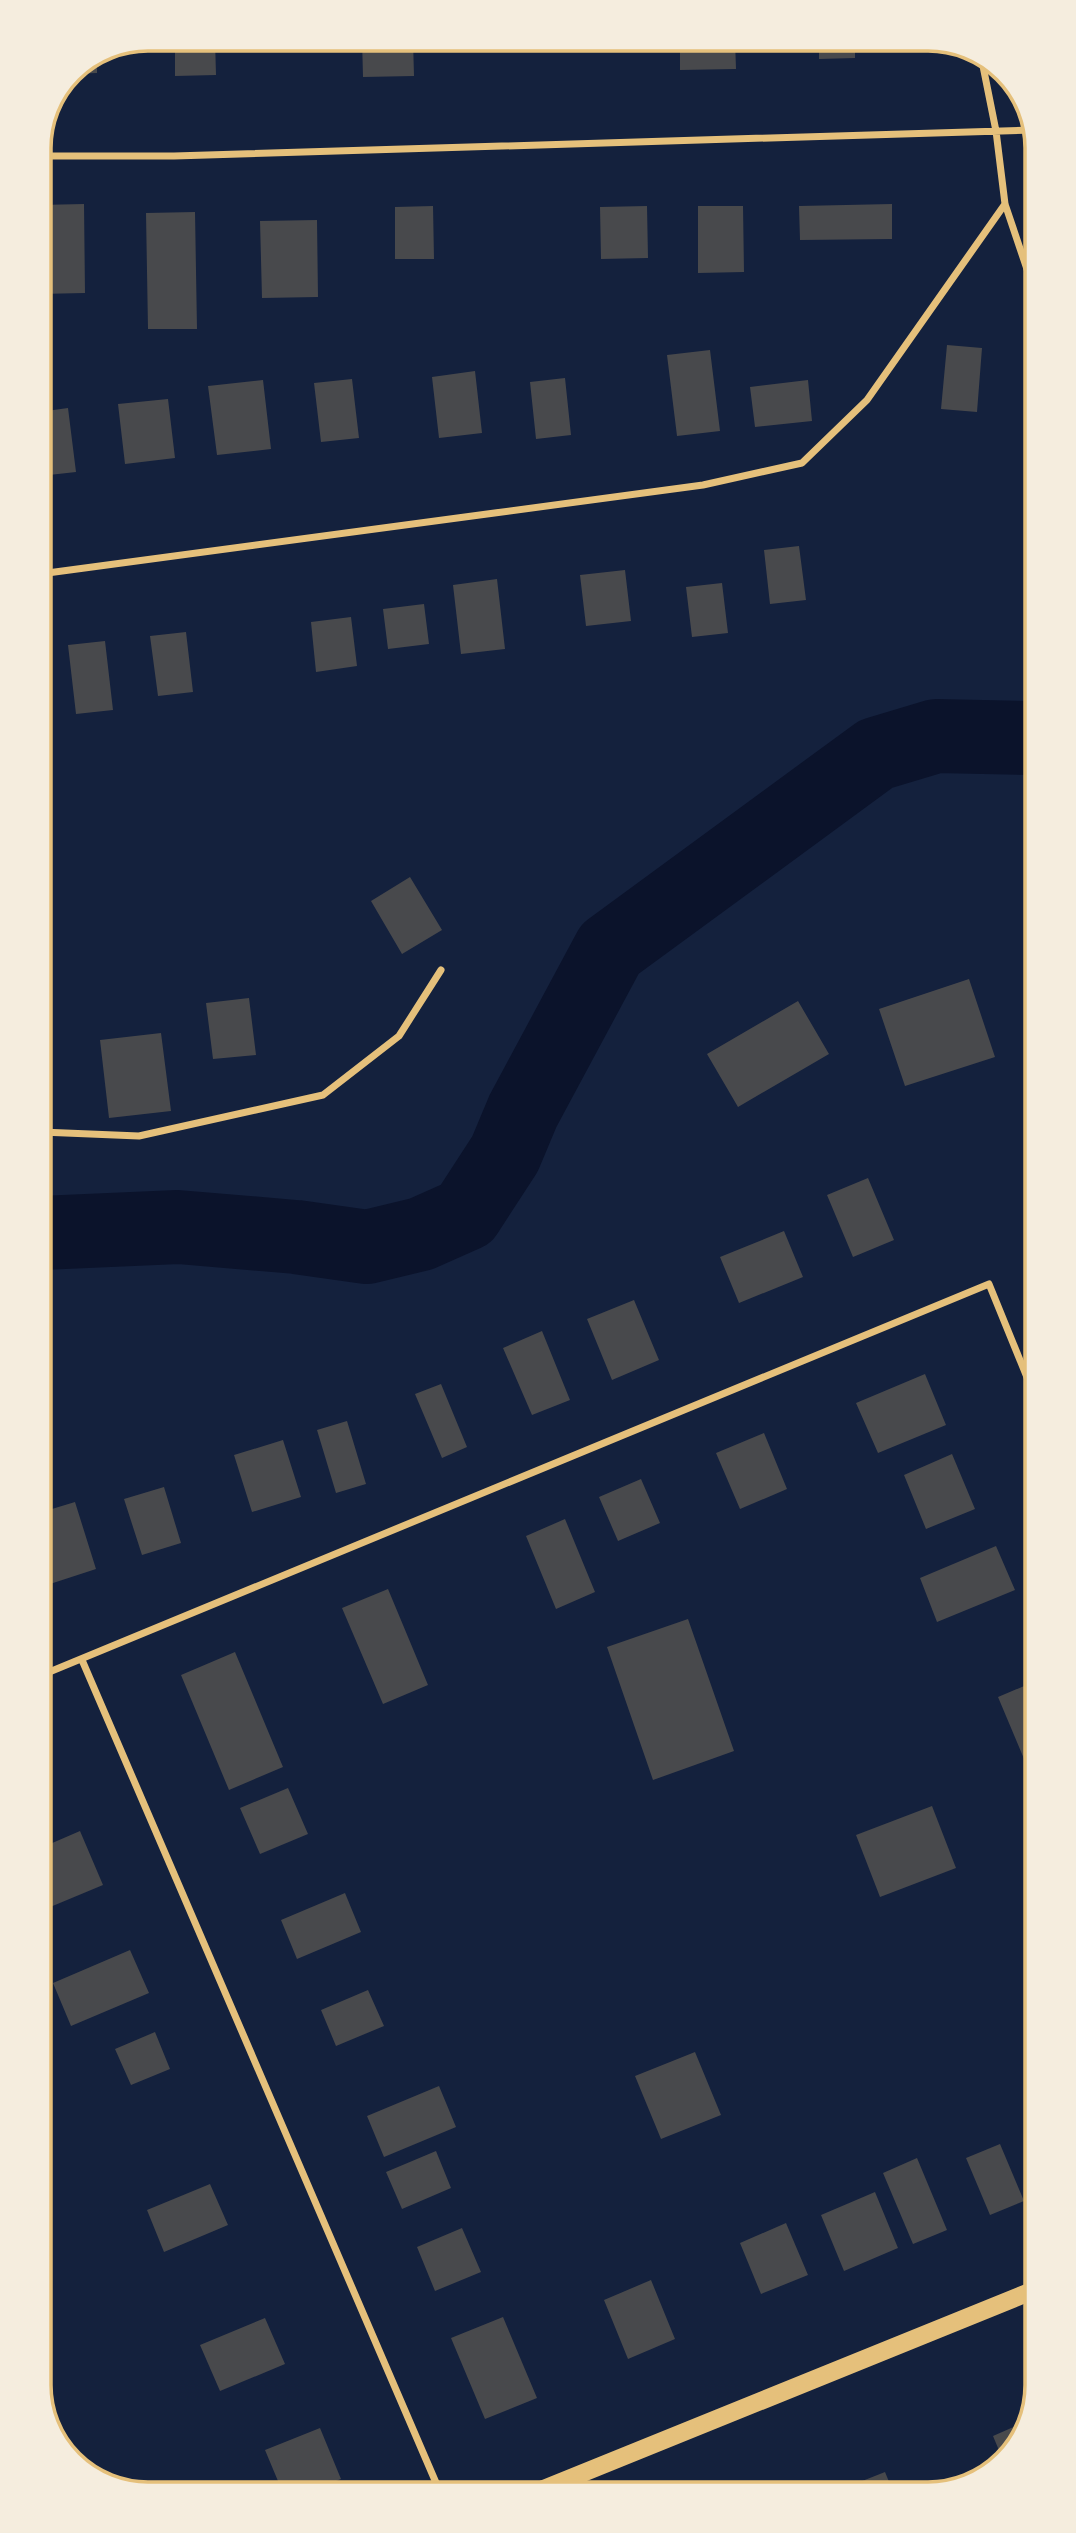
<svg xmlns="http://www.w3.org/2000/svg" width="1076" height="2533" viewBox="0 0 1076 2533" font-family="'Golos Text',sans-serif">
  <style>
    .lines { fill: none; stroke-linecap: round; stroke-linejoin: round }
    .river { stroke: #0b132b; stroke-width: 74 }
    .building { fill: #48494c }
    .minor { stroke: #e5c07b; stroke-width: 7 }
    .primary { stroke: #e5c07b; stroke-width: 18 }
    .rim { fill: none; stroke: #e5c07b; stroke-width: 3.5 }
  </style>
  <rect width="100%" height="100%" fill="#14213d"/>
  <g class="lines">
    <path class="river" d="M41,1233l137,-6 118,10 71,10 54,-13 45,-20 39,-60 18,-43 87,-162 266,-195 60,-18 97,2"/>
  </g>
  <path class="building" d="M175,39h40l1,36 -41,1z
    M362,39h51l1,37 -51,1z
    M680,39h55l1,30 -56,1z
    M819,39h36v19l-36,1z
    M879,39h55v11l-55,1z
    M97,60v13l-28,1 2,-4z
    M84,204l1,89 -46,1v-89z
    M892,204v35l-92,1 -1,-34z
    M433,206l1,53h-39v-52z
    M647,206l1,52 -47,1 -1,-52z
    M698,206h45l1,66 -46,1z
    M195,212l2,117h-49l-2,-116z
    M317,220l1,77 -56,1 -2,-77z
    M947,345l35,3 -5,64 -36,-3z
    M710,350l10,81 -43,5 -10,-81z
    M475,371l7,62 -43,5 -7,-61z
    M565,378l6,57 -35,4 -6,-57z
    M352,379l7,59 -38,4 -7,-59z
    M263,380l8,69 -54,6 -9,-69z
    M808,380l4,41 -57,6 -5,-40z
    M168,399l7,59 -50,6 -7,-60z
    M68,408l8,64 -36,4 -1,-64z
    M799,546l7,54 -36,4 -6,-54z
    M625,570l6,51 -45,5 -6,-51z
    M497,579l8,70 -44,5 -8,-69z
    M722,583l6,50 -36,4 -6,-50z
    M424,604l5,40 -41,5 -5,-40z
    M351,617l6,49 -41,6 -5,-50z
    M186,632l7,60 -35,4 -8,-60z
    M105,641l8,69 -37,4 -8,-69z
    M410,877l32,53 -40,24 -31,-53z
    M969,979l26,78 -90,29 -26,-77z
    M249,998l7,57 -43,4 -7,-56z
    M798,1001l31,53 -91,53 -31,-53z
    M161,1033l10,78 -62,7 -9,-78z
    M868,1178l26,62 -41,17 -26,-62z
    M784,1231l19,46 -64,26 -19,-46z
    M634,1300l25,60 -47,20 -25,-61z
    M542,1331l28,69 -38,15 -29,-67z
    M925,1374l21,51 -68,28 -22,-50z
    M441,1384l26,63 -25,11 -27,-64z
    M347,1421l19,63 -30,9 -19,-63z
    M764,1433l23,56 -47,20 -24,-56z
    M283,1440l18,57 -49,15 -18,-57z
    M952,1454l23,55 -49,20 -22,-54z
    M641,1479l19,44 -42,18 -19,-44z
    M164,1487l17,56 -39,12 -18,-56z
    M75,1502l21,67 -46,15 -8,-26v-46z
    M565,1519l30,73 -39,17 -30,-73z
    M996,1546l19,44 -78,32 -17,-44z
    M388,1589l40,96 -45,19 -41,-96z
    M688,1619l46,132 -81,29 -46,-133z
    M235,1652l48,115 -54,23 -48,-115z
    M1036,1681v82l-9,3 -29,-69z
    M288,1788l20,46 -48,20 -20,-46z
    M932,1806l24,62 -76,29 -24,-62z
    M80,1831l23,54 -60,25v-63z
    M345,1893l16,39 -64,27 -16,-39z
    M130,1950l19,43 -78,33 -18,-43z
    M368,1990l16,36 -48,20 -15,-36z
    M155,2032l15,37 -39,16 -16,-36z
    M695,2052l26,63 -60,24 -26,-63z
    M439,2086l17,41 -72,30 -17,-41z
    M1000,2144l24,57 -34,14 -24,-57z
    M436,2151l15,37 -49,21 -16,-37z
    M917,2158l30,72 -34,14 -30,-71z
    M210,2184l18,41 -64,27 -17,-42z
    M875,2192l23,56 -54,23 -23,-56z
    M786,2223l22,52 -47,19 -21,-51z
    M462,2228l19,44 -46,19 -18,-44z
    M651,2280l24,59 -47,20 -24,-59z
    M503,2317l34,81 -52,21 -34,-81z
    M265,2318l20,46 -65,27 -20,-46z
    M1025,2422l-10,29 -12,9 -10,-24z
    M320,2428l21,51 -35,14h-23l-18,-43z
    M885,2472l7,17 -50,1v-1z
    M159,2485l4,9h-24z"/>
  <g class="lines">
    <path class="minor" d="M981,56l15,75 9,73 27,80
      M39,156h135l858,-26
      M40,574l663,-89 99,-22 65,-63 138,-196
      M41,1132l98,4 184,-41 76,-59 42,-66
      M82,1660l358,832
      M42,1675l947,-391 46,113"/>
    <path class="primary" d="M536,2492l501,-203"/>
  </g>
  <path d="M0 0H1076V2533H0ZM148 51H928A97 97 0 0 1 1025 148V2385A97 97 0 0 1 928 2482H148A97 97 0 0 1 51 2385V148A97 97 0 0 1 148 51Z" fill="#f5edde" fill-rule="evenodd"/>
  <path class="rim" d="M148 51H928A97 97 0 0 1 1025 148V2385A97 97 0 0 1 928 2482H148A97 97 0 0 1 51 2385V148A97 97 0 0 1 148 51Z"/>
</svg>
